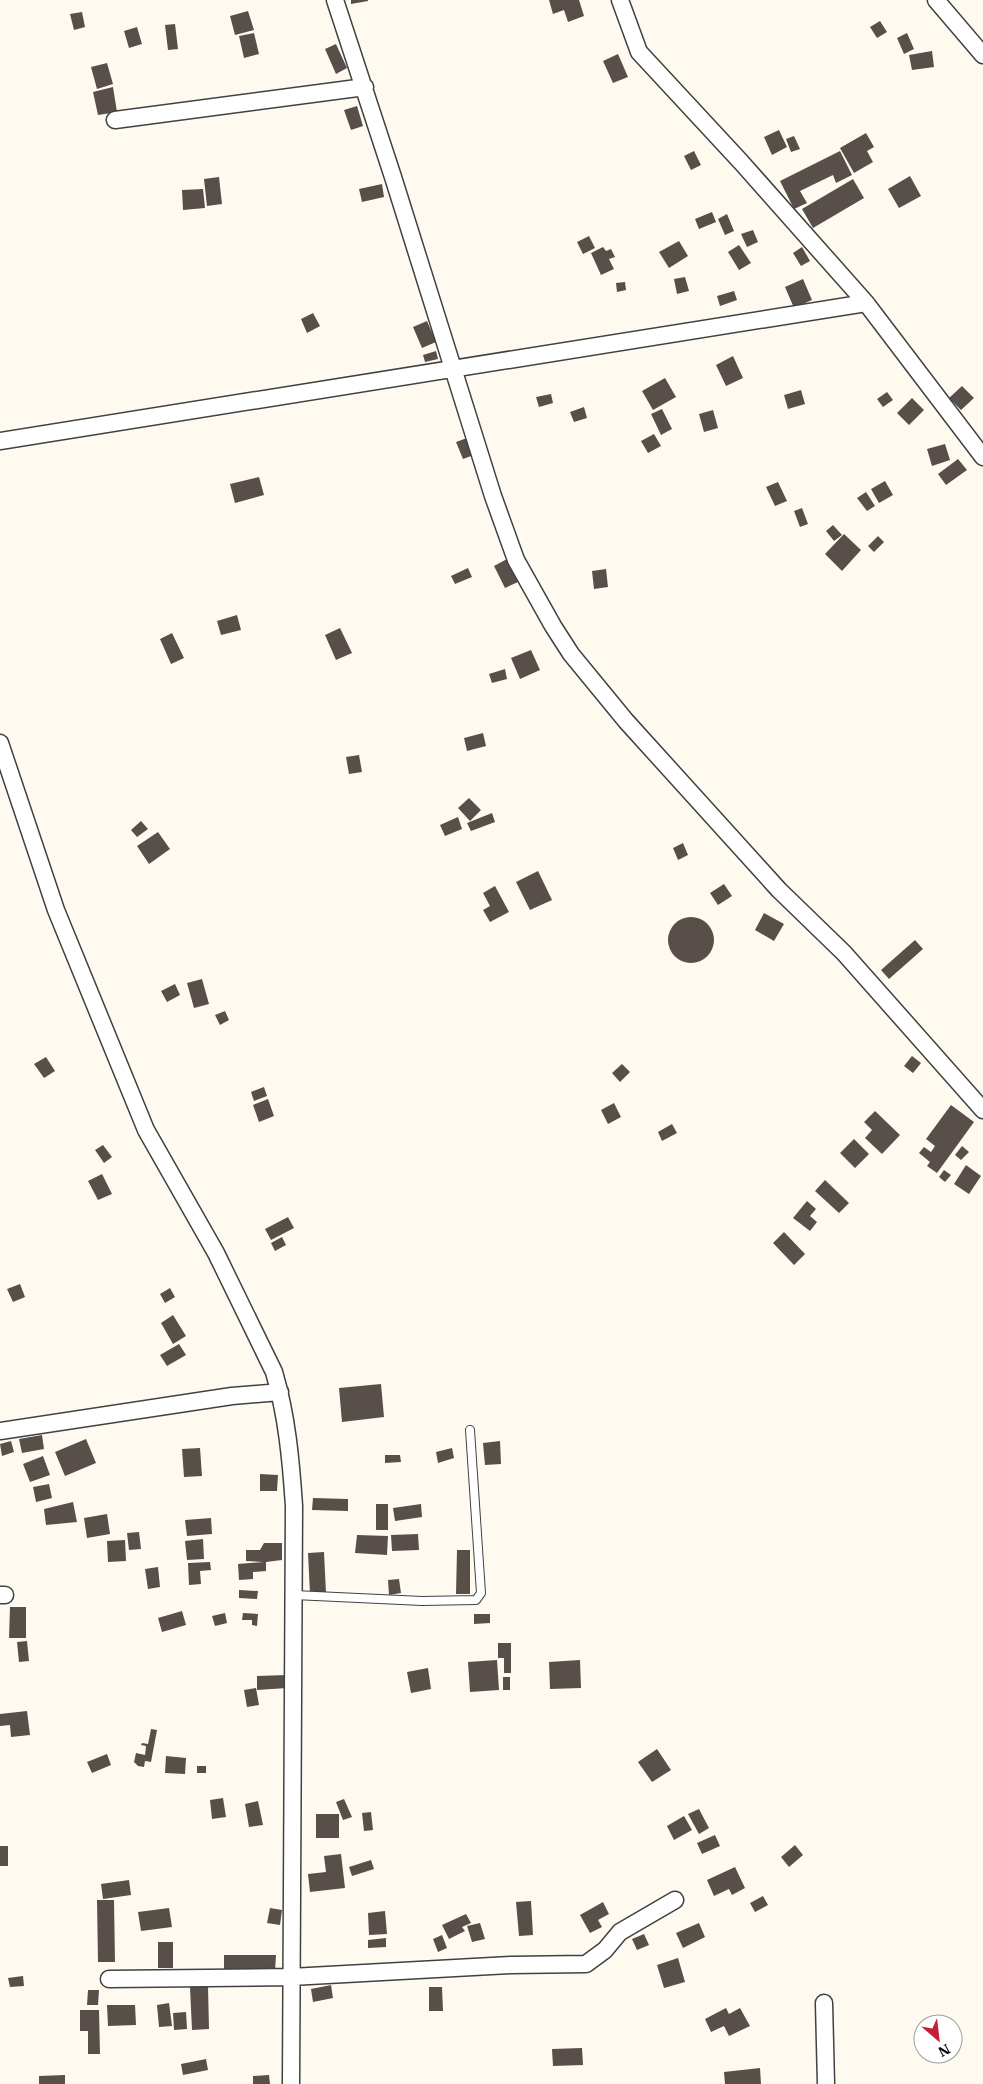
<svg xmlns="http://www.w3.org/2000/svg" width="983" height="2084" viewBox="0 0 983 2084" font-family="'IBM Plex Serif',serif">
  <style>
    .building { fill: #584e4a }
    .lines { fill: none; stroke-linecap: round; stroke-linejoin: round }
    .service-casing { stroke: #414141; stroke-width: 10 }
    .minor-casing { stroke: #414141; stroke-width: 19 }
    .service { stroke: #fff; stroke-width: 8 }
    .minor { stroke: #fff; stroke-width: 16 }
  </style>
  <rect width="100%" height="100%" fill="#fffaf0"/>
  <path class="building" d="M351,0h17v1l-17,3z
    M549,0h30l5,16 -16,6 -4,-12 -11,4z
    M248,11l6,19 -19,5 -5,-19z
    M82,12l3,15 -11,3 -4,-16z
    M880,21l7,11 -10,6 -7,-11z
    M175,24l3,25 -10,1 -3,-25z
    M137,27l5,17 -13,4 -5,-17z
    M254,33l5,21 -15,4 -5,-22z
    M907,33l7,16 -10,5 -7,-16z
    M336,44l11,24 -11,6 -11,-25z
    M932,51l2,16 -22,3 -3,-15z
    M618,54l10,23 -15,6 -10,-22z
    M107,63l6,21 -16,5 -6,-22z
    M113,87l4,25 -19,3 -5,-23z
    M357,106l6,20 -12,4 -7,-20z
    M779,130l8,17 -15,8 -8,-18z
    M866,133l8,14 -7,4 6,11 -19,11 -14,-25z
    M794,136l6,13 -9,3 -5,-13z
    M694,151l7,14 -10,5 -7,-14z
    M840,151l12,24 -16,8 -3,-8 -33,16 7,12 -13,6 -14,-28z
    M910,176l11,20 -22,12 -11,-19z
    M219,177l3,27 -15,2 -3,-27z
    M853,179l11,19 -51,30 -11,-19z
    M382,184l2,13 -22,5 -3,-13z
    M203,189l2,19 -22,2 -1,-20z
    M712,212l4,10 -17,7 -4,-10z
    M727,214l7,17 -9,4 -7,-16z
    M753,230l5,12 -11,5 -6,-13z
    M589,236l6,12 -12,6 -6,-12z
    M679,241l9,15 -19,12 -10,-16z
    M739,245l12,18 -12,7 -11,-18z
    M603,247l3,4 5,-2 4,8 -6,2 5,10 -13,6 -10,-22z
    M802,247l8,14 -9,5 -8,-13z
    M685,277l4,14 -12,3 -3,-15z
    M803,279l9,21 -18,8 -9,-21z
    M625,282l1,8 -9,2 -1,-9z
    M734,291l3,9 -17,6 -3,-10z
    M313,313l7,13 -13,7 -6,-14z
    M427,321l9,21 -14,6 -9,-21z
    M436,351l2,8 -13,3 -2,-7z
    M733,356l10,22 -17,8 -10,-21z
    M665,378l11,19 -23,13 -11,-19z
    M962,386l12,12 -13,12 -12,-12z
    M801,390l4,14 -17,5 -4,-14z
    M887,392l6,8 -10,7 -6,-8z
    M551,394l2,9 -14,4 -3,-10z
    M912,398l12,12 -15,15 -12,-12z
    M584,407l3,11 -13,4 -4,-10z
    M662,409l10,20 -11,6 -10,-21z
    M713,410l5,18 -14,4 -5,-18z
    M654,434l7,12 -13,7 -7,-12z
    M467,438l7,17 -11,4 -7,-17z
    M945,444l5,16 -18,6 -5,-17z
    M958,459l9,11 -21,15 -8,-11z
    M259,477l5,18 -29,8 -5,-19z
    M885,481l8,14 -14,8 -8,-14z
    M778,482l9,19 -12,5 -9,-19z
    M866,492l9,14 -8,5 -10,-13z
    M802,508l6,16 -8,3 -6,-16z
    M833,525l9,10 -8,6 -8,-10z
    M844,534l17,16 -19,21 -17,-17z
    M878,536l6,6 -10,10 -6,-6z
    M507,559l11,23 -13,6 -11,-22z
    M468,568l4,9 -17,7 -4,-8z
    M606,569l2,18 -14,2 -2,-18z
    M237,615l4,15 -20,5 -4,-14z
    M340,628l12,25 -16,7 -11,-25z
    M172,633l12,25 -13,6 -11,-25z
    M531,650l9,20 -20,9 -9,-21z
    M505,669l2,10 -15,4 -3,-9z
    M483,733l3,13 -19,5 -3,-13z
    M359,755l3,17 -13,2 -3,-17z
    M469,798l12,12 -11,11 -12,-13z
    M492,813l3,9 -24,9 -4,-8z
    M458,817l4,12 -17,7 -5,-11z
    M141,821l7,8 -11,8 -6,-7z
    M158,832l12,17 -21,15 -12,-18z
    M683,843l5,12 -10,5 -5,-12z
    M538,871l14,29 -22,10 -14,-28z
    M724,884l8,12 -14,9 -8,-12z
    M495,886l14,26 -19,10 -7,-12 7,-4 -7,-13z
    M764,913l20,11 -10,17 -19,-11z
    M668 940a23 23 0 1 1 46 0a23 23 0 1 1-46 0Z
    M915,940l8,9 -34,30 -8,-9z
    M202,979l7,25 -15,4 -7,-25z
    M175,984l5,11 -13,7 -6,-11z
    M225,1011l4,9 -9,5 -5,-10z
    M912,1056l9,7 -8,10 -9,-7z
    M46,1057l9,14 -11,7 -10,-14z
    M622,1064l8,8 -10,10 -8,-9z
    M264,1087l3,9 -13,5 -3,-9z
    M268,1099l6,17 -15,6 -6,-17z
    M614,1103l7,14 -13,7 -7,-14z
    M951,1105l23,17 -37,51 -10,-7 3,-4 -11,-9 5,-6 7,5 4,-6 -9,-7z
    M875,1111l25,24 -18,19 -17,-16 7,-8 -8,-8z
    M672,1124l5,9 -15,8 -4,-9z
    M854,1139l15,15 -14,14 -15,-15z
    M103,1145l9,12 -8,6 -9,-13z
    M962,1146l7,6 -8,8 -6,-5z
    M966,1165l15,11 -12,18 -15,-10z
    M944,1170l7,5 -6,7 -6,-5z
    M102,1174l10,20 -14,6 -10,-19z
    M825,1180l24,23 -10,10 -24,-22z
    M807,1201l9,8 -6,7 7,6 -7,9 -17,-13z
    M288,1217l6,11 -23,12 -6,-11z
    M784,1232l21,22 -11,11 -21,-22z
    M282,1237l4,8 -11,6 -4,-8z
    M20,1284l5,13 -12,5 -6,-13z
    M170,1288l5,9 -10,6 -5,-9z
    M173,1315l13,21 -13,8 -12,-21z
    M179,1344l7,11 -19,11 -7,-11z
    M381,1384l3,33 -42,5 -3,-34z
    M42,1435l2,14 -22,4 -3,-14z
    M86,1439l10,24 -31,13 -10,-24z
    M11,1441l3,11 -12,4 -2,-12z
    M500,1441l1,23 -16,1 -2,-22z
    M200,1448l2,28 -18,1 -2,-28z
    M452,1448l2,10 -16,5 -2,-11z
    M385,1455h15l1,7 -16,1z
    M43,1456l7,19 -20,7 -7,-18z
    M260,1474l18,1 -1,16h-17z
    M49,1484l3,14 -16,4 -3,-15z
    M313,1498l35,1v12l-36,-1z
    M73,1502l4,20 -31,3 -2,-16z
    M376,1504h12v26h-12z
    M421,1504l1,13 -27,4 -2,-13z
    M107,1514l3,20 -23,4 -3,-20z
    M211,1518l1,16 -25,2 -2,-16z
    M139,1532l2,17 -12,1 -2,-17z
    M418,1534l1,16 -27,1 -1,-16z
    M357,1535l31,1 -1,19 -32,-2z
    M203,1539l1,20 -17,1 -2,-19z
    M125,1540l1,21 -18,1 -1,-21z
    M264,1543h18v17l-16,2v9l-13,1v7l-14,1 -1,-16 26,-2 -18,-1v-11h14z
    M457,1550h13v44h-14z
    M324,1552l2,41 -16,1 -2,-41z
    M210,1562l1,8 -11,1 1,13 -12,1 -1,-22z
    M158,1567l2,20 -12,2 -3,-20z
    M399,1579l2,14 -12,2 -1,-15z
    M239,1590l19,1 -1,8 -18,-1z
    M10,1607h16v31h-17z
    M182,1611l4,14 -24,7 -4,-14z
    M225,1613l2,10 -12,3 -3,-10z
    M243,1613l15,1 -1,12 -5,-1v-5h-10z
    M474,1614h16v9l-16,1z
    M27,1641l2,20 -10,1 -2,-20z
    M498,1643h13v30h-7v-15h-6z
    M497,1660l2,30 -29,2 -2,-30z
    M580,1660l1,28 -31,1 -1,-27z
    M428,1668l3,21 -20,4 -4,-21z
    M287,1675v13l-30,2v-14z
    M503,1677h7v13h-7z
    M256,1688l3,17 -12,2 -3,-17z
    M27,1711l3,24 -19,2 -1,-12 -10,1v-12z
    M151,1729l6,1 -6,32 -6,-1 -1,6 -6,-1 -4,-4 2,-9 9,2 1,-9 -5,-1 1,-2 6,1z
    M657,1749l14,21 -19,12 -14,-20z
    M107,1754l4,11 -19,8 -5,-11z
    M166,1756l20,2 -1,16 -20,-1z
    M197,1766h9v7h-9z
    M223,1798l3,19 -14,2 -2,-19z
    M344,1799l8,18 -9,3 -7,-18z
    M258,1801l5,24 -14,2 -4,-23z
    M699,1809l10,19 -10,6 -11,-20z
    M371,1812l2,18 -9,1 -2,-18z
    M316,1814h23v24h-23z
    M684,1816l8,14 -18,10 -7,-14z
    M715,1835l5,11 -18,8 -5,-11z
    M795,1845l8,10 -14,12 -8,-10z
    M0,1846h8v20h-8z
    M341,1854l4,34 -35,4 -2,-18 18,-2 -2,-16z
    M371,1860l3,9 -22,7 -3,-9z
    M735,1867l10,21 -13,7 -3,-6 -15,7 -7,-16z
    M129,1880l2,15 -28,4 -2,-15z
    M763,1896l5,9 -13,7 -5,-9z
    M97,1900h17l1,62h-17z
    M531,1901l2,34 -14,1 -3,-34z
    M603,1902l6,12 -11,6 4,7 -12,6 -10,-18z
    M169,1908l3,19 -31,4 -3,-19z
    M270,1908l12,2 -2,15 -13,-2z
    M385,1911l2,23 -18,1 -1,-22z
    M466,1914l5,9 -9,4 3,4 -16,8 -7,-14z
    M480,1923l5,16 -13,3 -5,-16z
    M699,1923l6,14 -22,11 -7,-15z
    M644,1934l5,11 -12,5 -5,-11z
    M442,1935l5,13 -9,4 -5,-13z
    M386,1938v9l-18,1v-8z
    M158,1942h15v26h-15z
    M224,1955h52l-1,16h-51z
    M678,1958l7,24 -21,6 -7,-23z
    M23,1976l1,10 -14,1 -2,-9z
    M331,1985l2,13 -20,4 -2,-13z
    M208,1986l1,43 -17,1 -2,-43z
    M429,1987h13l1,24h-14z
    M88,1990h11l-1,15h-11z
    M169,2003l3,23 -13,1 -2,-22z
    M107,2005h28l1,20 -28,1z
    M726,2008l3,6 11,-6 10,18 -21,10 -5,-10 -13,6 -6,-13z
    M80,2010h19l1,44h-12v-23h-8z
    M186,2012l1,17 -13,1 -1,-17z
    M582,2048l1,17 -30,1 -1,-17z
    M206,2059l2,11 -25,5 -2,-11z
    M760,2068l1,16h-36l-1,-12z
    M65,2075v9h-26v-8z
    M269,2075l1,9h-17v-8z"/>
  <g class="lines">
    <g class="service-casing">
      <path id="service" d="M294,1595l128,6 54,-1 5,-7 -11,-163"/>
    </g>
    <g class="minor-casing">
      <path id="minor" d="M335,0l58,177 100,319 23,64 37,66 18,28 55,67 153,169 65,63 139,157
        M620,0l19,52 102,110 125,141 117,154
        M936,0l47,55
        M115,120l250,-33
        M0,441l866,-138
        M0,743l56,167 90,220 70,123 58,119c13,44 17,89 20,134l-3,578
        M0,1431l232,-35 48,-4
        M0,1595h5
        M109,1979l182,-2 220,-12 75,-1 19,-14 15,-18 55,-32
        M824,2003l2,81"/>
    </g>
    <use href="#service" class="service"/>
    <use href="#minor" class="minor"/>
  </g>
  <g transform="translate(938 2039) rotate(152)"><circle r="24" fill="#ffffff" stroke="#9f9f9f"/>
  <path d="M0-4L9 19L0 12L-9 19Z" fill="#c81d36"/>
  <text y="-8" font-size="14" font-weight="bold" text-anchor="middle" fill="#0e0e0e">N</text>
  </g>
</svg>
